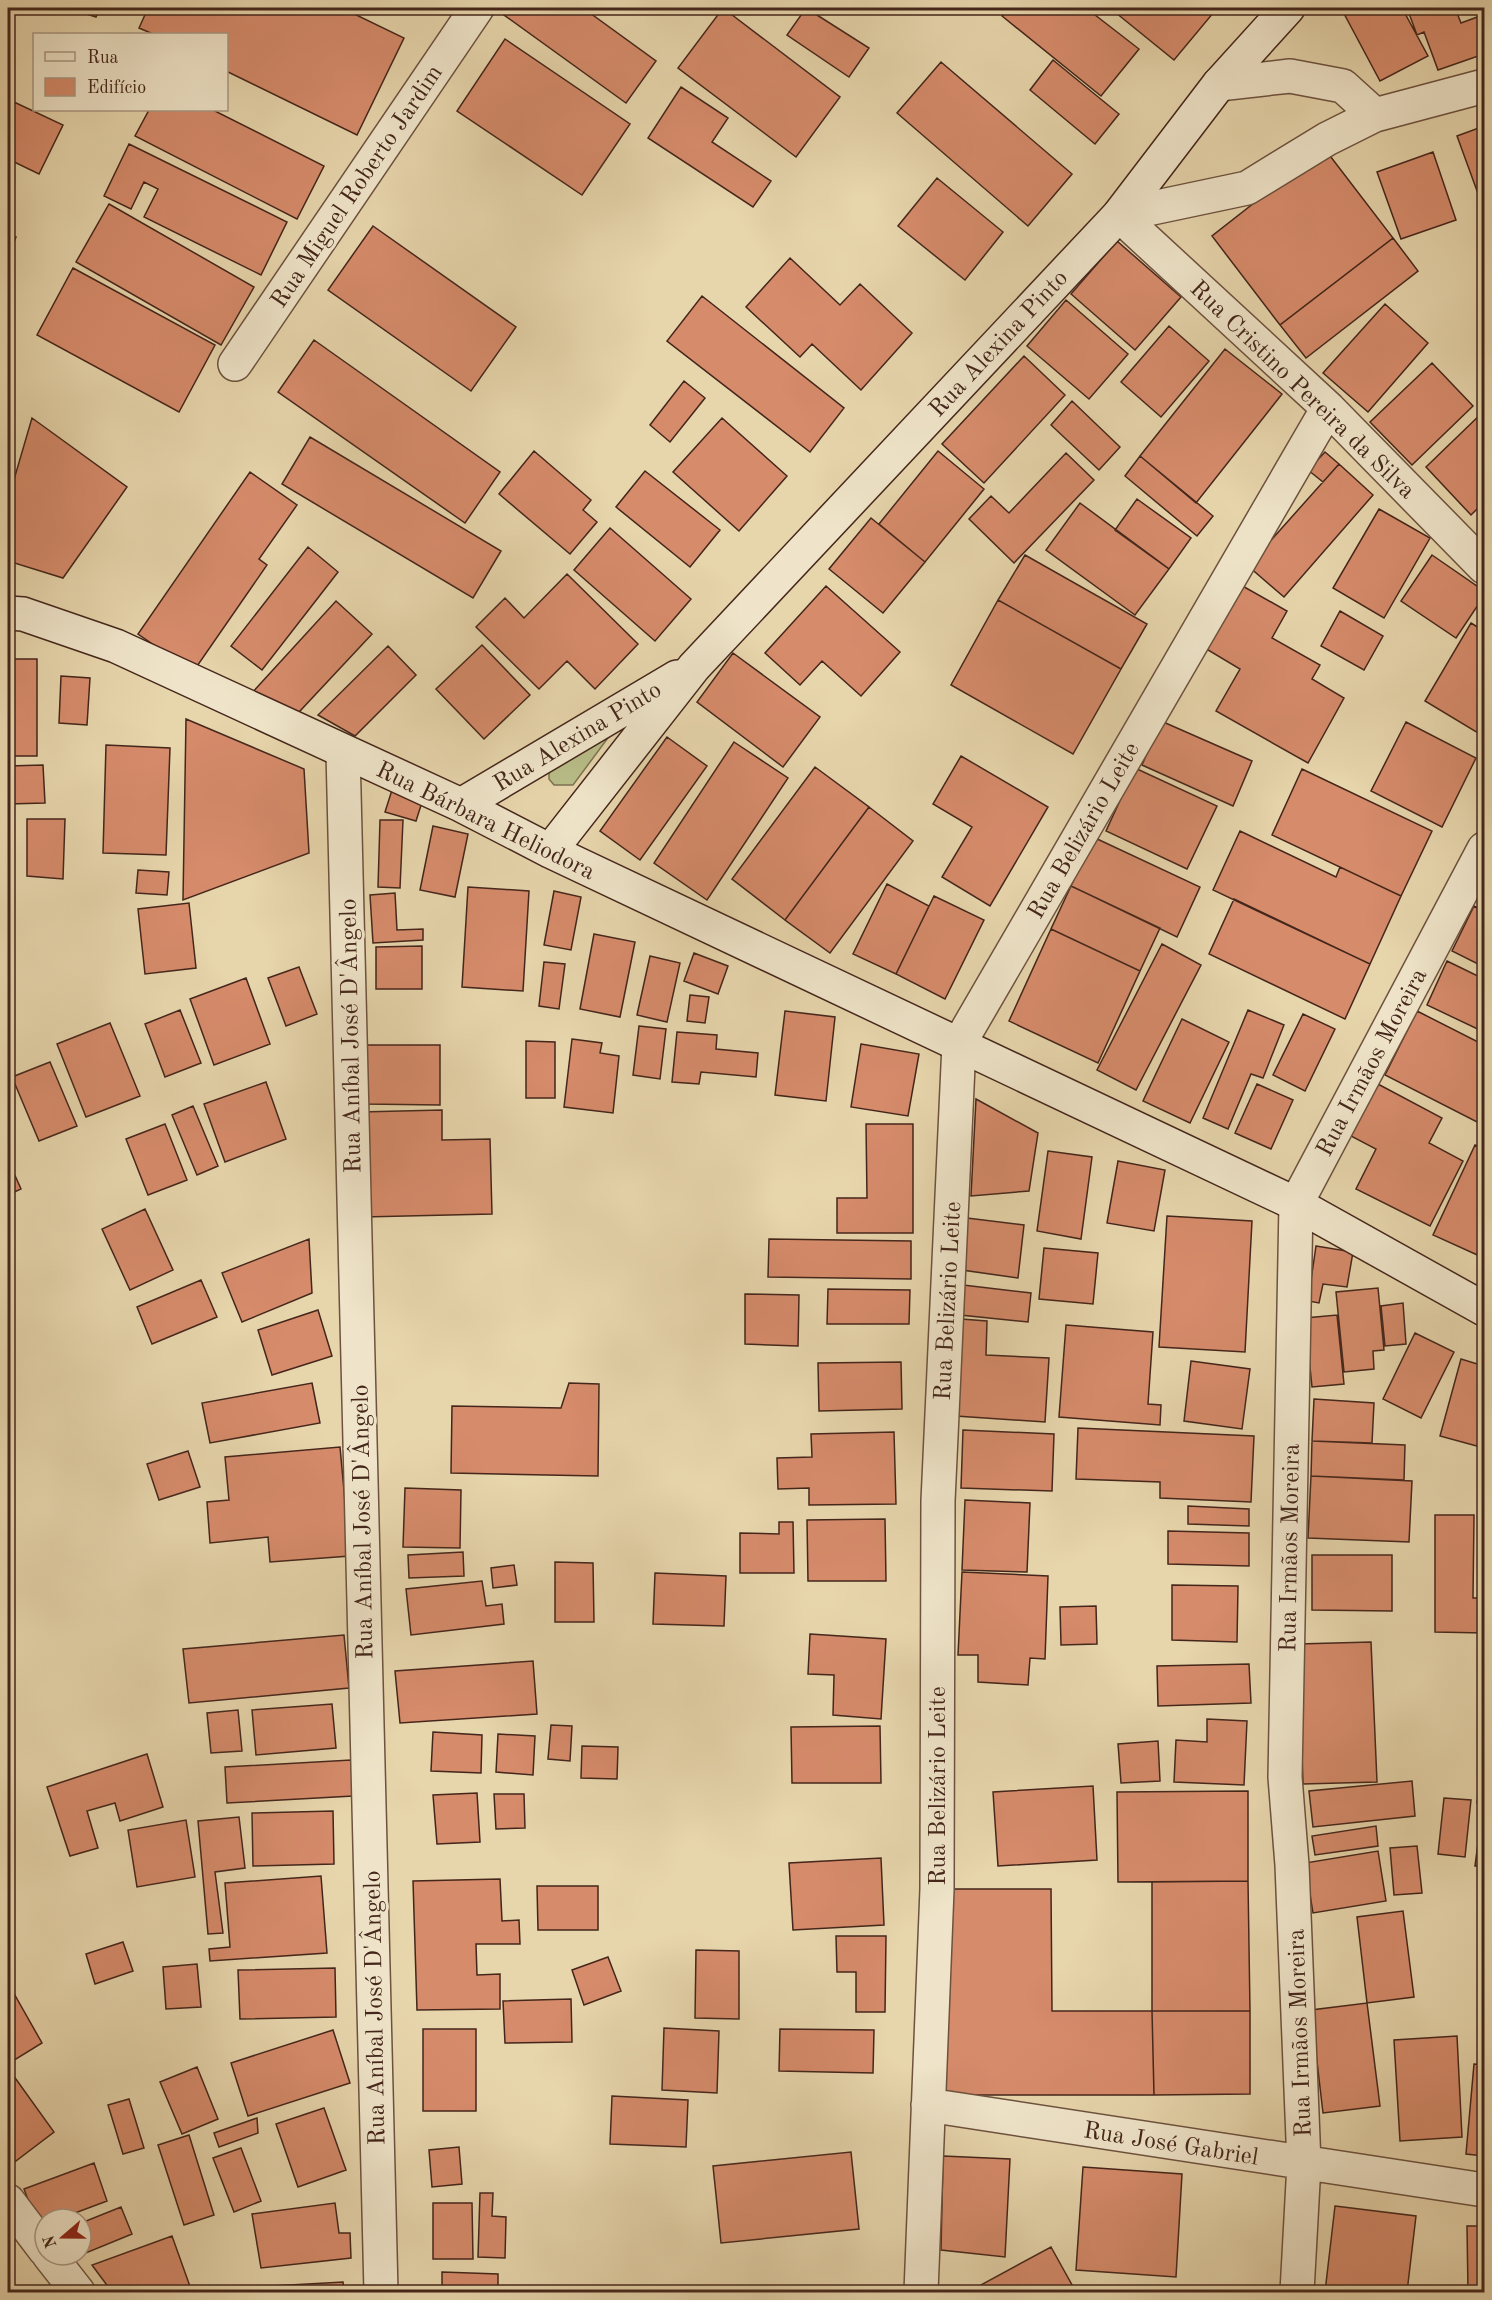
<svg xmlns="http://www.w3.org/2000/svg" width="1492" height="2300" viewBox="0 0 1492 2300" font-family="'Old Standard TT',serif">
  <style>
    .green { fill: #b8bd88; stroke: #7e7252; stroke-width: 1.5 }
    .building { fill: #d68b6b; stroke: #44261b; stroke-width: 1.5 }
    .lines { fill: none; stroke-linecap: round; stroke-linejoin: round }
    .street-casing { stroke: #6d523f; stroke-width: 36 }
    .secondary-casing { stroke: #44261b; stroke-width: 36 }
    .street { stroke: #efe4c9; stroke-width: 33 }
    .secondary { stroke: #efe4c9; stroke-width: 33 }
    .labels { text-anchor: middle; stroke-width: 6; stroke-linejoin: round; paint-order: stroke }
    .street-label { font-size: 24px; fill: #44261b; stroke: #efe4c9 }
  </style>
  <rect width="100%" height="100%" fill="#e7d5ac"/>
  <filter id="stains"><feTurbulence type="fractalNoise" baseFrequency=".00333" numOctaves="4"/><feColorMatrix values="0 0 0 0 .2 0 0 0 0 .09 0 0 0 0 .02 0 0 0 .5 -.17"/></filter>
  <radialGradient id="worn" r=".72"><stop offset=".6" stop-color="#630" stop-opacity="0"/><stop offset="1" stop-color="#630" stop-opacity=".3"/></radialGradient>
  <path class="green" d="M619,723l-46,62h-19l-5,-6v-7z"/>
  <path class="building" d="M68,8h32l-4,9z
    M148,8h194l62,30 -47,97 -131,-64v-37h-73l-14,-6z
    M510,8h73l73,53 -30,42 -122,-88z
    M723,8l117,89 -44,60 -118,-89z
    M806,8l63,40 -20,29 -62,-42z
    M1009,8h77l53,41 -38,47 -99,-80z
    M1110,8h98l6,4 -40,48z
    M1341,8h61l26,48 -48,25z
    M1407,8h48l6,15 19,-7 -3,-8h7v46l-46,16 -14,-38 -7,3z
    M505,39l125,85 -48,71 -125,-84z
    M1053,60l66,54 -24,30 -65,-54z
    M941,62l131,112 -44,52 -131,-113z
    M681,87l47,31 -16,24 59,39 -18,26 -105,-69z
    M14,102l49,23 -24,49 -31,-15v-44z
    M149,110h64l111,56 -27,53 -162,-83z
    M1484,126v84l-27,-74z
    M129,144l158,78 -26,53 -117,-58 14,-28 -14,-7 -13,27 -27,-13z
    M1324,148l69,90 -113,87 -68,-89z
    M1433,152l23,68 -55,19 -24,-67z
    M937,178l66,54 -38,48 -67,-54z
    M109,204l145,83 -33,58 -145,-83z
    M373,226l143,101 -45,64 -143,-101z
    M8,234l8,3 -8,21z
    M1393,238l25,33 -112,87 -26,-33z
    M1117,241l64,56 -46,53 -64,-56z
    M790,258l50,47 20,-21 52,49 -51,57 -49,-46 -12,13 -54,-50z
    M73,268l142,77 -36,67 -142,-77z
    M702,296l142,112 -34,44 -143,-111z
    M1066,300l62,54 -39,45 -62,-53z
    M1385,304l43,39 -60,69 -45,-39z
    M1169,326l40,35 -48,56 -40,-35z
    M314,340l186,132 -35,51 -187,-131z
    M1225,349l57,45 -86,109 -56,-47z
    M1024,356l41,39 -81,88 -42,-39z
    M1432,363l41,43 -61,59 -42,-43z
    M684,381l21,17 -35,44 -20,-17z
    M1072,401l48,46 -21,23 -48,-45z
    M1484,411v91l-13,13 -45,-48z
    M32,418l95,69 -64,91 -55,-17v-61z
    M722,418l65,58 -48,55 -66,-59z
    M310,437l191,114 -28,47 -191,-114z
    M534,451l57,49 -8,10 14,12 -27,32 -71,-60z
    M938,451l46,38 -59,73 -46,-38z
    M1325,452l14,12 -16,18 -15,-12z
    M1066,453l28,27 -80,83 -45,-44 22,-23 18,17z
    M1140,456l73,60 -16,20 -72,-60z
    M1339,464l34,31 -89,102 -36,-31z
    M645,471l75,59 -30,37 -74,-60z
    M250,472l47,33 -38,54 8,6 -74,107 -55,-38z
    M1137,499l54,39 -22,31 -54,-39z
    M1080,503l89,66 -34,46 -89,-65z
    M1379,509l51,29 -46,80 -51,-30z
    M871,518l54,44 -42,51 -54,-44z
    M610,528l81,71 -36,42 -81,-71z
    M308,547l30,25 -76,98 -31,-24z
    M1025,555l122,69 -26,45 -123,-69z
    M1432,555l52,36v5l-28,42 -55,-37z
    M567,574l71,70 -43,45 -28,-28 -28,28 -63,-62 29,-29 19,20z
    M1239,584l48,27 -15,27 48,27 -8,14 32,19 -36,65 -92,-52 24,-42 -37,-22z
    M826,586l74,66 -39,44 -39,-35 -22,24 -35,-32z
    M998,600l123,69 -48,85 -122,-69z
    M336,601l36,33 -73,78 -48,-18z
    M1340,611l43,25 -19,34 -43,-24z
    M1471,623l13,8 -1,105 -58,-35z
    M482,645l48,50 -46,44 -48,-50z
    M388,646l28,29 -61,61 -37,-21z
    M733,653l87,64 -37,50 -86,-65z
    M8,659h29v97h-29z
    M61,676l29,2 -3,47 -28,-2z
    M186,719l118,50 5,84 -126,47z
    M1161,721l91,40 -19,45 -91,-41z
    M1406,722l70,36 -34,69 -71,-36z
    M667,737l40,29 -67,94 -40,-29z
    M734,742l54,36 -81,122 -53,-37z
    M106,745l64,3 -4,107 -63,-2z
    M961,756l87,51 -58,99 -48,-29 30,-50 -39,-23z
    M43,765l2,38 -37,1v-38z
    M815,767l54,40 -84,113 -53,-41z
    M1135,768l82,38 -30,63 -81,-38z
    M1302,769l130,62 -31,65 -129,-61z
    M392,790l31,9 -7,22 -31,-9z
    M869,807l44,34 -83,112 -45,-33z
    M27,819h38l-2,60 -36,-3z
    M380,820h23l-3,68 -22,-1z
    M433,826l35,8 -13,63 -35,-7z
    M1240,831l96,46 4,-10 61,29 -31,68 -157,-74z
    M1093,837l107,50 -23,50 -106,-51z
    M138,870l31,2 -2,23 -31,-2z
    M887,884l42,22 -33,68 -43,-20z
    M1071,886l89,42 -20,43 -89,-42z
    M468,887l61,4 -6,100 -61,-4z
    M554,891l27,6 -10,53 -27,-5z
    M395,893l2,37 26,-1v11l-50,3 -3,-48z
    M934,896l50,24 -39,79 -49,-25z
    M1234,899l136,65 -25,55 -136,-65z
    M189,903l7,65 -51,6 -7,-65z
    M1474,906l10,6v55l-32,-16z
    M1051,929l89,42 -42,92 -89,-42z
    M594,934l41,8 -15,75 -40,-8z
    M1162,944l39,21 -65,125 -39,-20z
    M422,946v43h-46v-42z
    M694,953l34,13 -10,28 -34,-13z
    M650,956l30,7 -13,59 -30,-7z
    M1447,961l37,18v53l-57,-27z
    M544,962l21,2 -6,45 -20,-3z
    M299,967l18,47 -31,12 -18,-48z
    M246,978l24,66 -56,21 -24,-66z
    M690,995l19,2 -4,26 -18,-2z
    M180,1010l21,53 -36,14 -20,-53z
    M1248,1010l36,15 -21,53 -12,-4 -23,55 -25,-11z
    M785,1011l50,6 -9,84 -51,-6z
    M1417,1011l67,34 -1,80 -98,-50z
    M1303,1014l32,15 -30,62 -32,-16z
    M1182,1019l47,23 -39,81 -47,-22z
    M110,1023l30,73 -54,21 -29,-73z
    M639,1026l27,3 -6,50 -27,-4z
    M677,1032l40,3 -1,14 42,4 -2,24 -55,-5 -2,12 -27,-2z
    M572,1039l30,4 -2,10 19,3 -6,57 -49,-6z
    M526,1041l29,1v56h-29z
    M861,1044l58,10 -11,62 -57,-9z
    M364,1045h76v60l-76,-1z
    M50,1062l27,64 -38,15 -27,-64z
    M266,1082l20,57 -61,23 -21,-58z
    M1376,1083l66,35 -13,25 34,18 -33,65 -74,-37 20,-40 -27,-14z
    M1257,1084l36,16 -22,49 -36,-16z
    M976,1099l62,34 -9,58 -58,5z
    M193,1106l25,60 -21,9 -25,-60z
    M442,1110v30l48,-1 2,75 -129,3 -3,-105z
    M165,1124l22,56 -39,15 -22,-56z
    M866,1124h47v109h-76v-35h30z
    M1475,1145l9,4v109l-51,-23z
    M1048,1151l44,6 -11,82 -44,-8z
    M8,1160l13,29 -13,6z
    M1118,1161l47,9 -11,61 -47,-8z
    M145,1209l28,61 -43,20 -28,-61z
    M1167,1216l85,5 -7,131 -86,-5z
    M967,1218l57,7 -6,53 -56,-8z
    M309,1239l3,54 -70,29 -20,-49z
    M769,1239l142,2v38l-143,-2z
    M1316,1246l37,6 -6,35 -24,-3 -4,19 -11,-2z
    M1044,1248l54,5 -5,51 -54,-5z
    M201,1280l16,37 -65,27 -15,-37z
    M963,1285l68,8 -3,29 -68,-7z
    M1378,1288l6,62 -11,1 1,18 -30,3 -8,-80z
    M828,1289l82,1 -1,34h-82z
    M745,1294l54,1 -1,51 -53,-2z
    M1403,1303l3,41 -21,2 -4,-40z
    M318,1310l14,46 -60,19 -14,-45z
    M1337,1315l7,69 -32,3 -7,-69z
    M961,1319l26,2 -1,34 63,3 -4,64 -89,-6z
    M1066,1325l87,7 -5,72 13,1 -1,20 -101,-8z
    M1415,1333l39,19 -33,66 -38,-19z
    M1461,1359l23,7v82l-44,-12z
    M1191,1361l59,8 -8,60 -58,-8z
    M901,1362l1,47 -83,2 -1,-48z
    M312,1383l8,40 -110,20 -8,-40z
    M569,1383l30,1 -1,92 -147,-3 1,-67 109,2z
    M1314,1399l60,4 -2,40 -60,-2z
    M1078,1428l176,8 -3,66 -91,-4v-16l-84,-3z
    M963,1430l91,4 -2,57 -91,-3z
    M894,1432l2,72 -87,1v-17l-31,1 -1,-31 35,-1 -1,-23z
    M1312,1441l93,4 -1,35 -93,-4z
    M340,1447l10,109 -80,6 -2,-25 -58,6 -3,-41 22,-2 -4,-43z
    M188,1451l12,36 -41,13 -12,-36z
    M1311,1476l101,5 -3,61 -101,-4z
    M405,1488l56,2 -1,58 -57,-1z
    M965,1500l65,3 -3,69 -65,-2z
    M1188,1506l61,3v17l-61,-2z
    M1435,1515h39l-1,83h11v35l-49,-1z
    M885,1519l1,62h-78l-1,-61z
    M779,1522h14l1,51h-54v-40l39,1z
    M1168,1531l81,2v33l-81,-2z
    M463,1552l1,24 -55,2 -1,-23z
    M1312,1555h80v56l-80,-1z
    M555,1562l38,1 1,59h-39z
    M514,1565l3,20 -24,3 -2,-20z
    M962,1572l86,4 -3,83 -15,-1 -2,27 -50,-3v-27h-20z
    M655,1573l71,3 -2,50 -71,-2z
    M482,1581l4,25 16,-2 2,20 -93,11 -5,-46z
    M1172,1585l66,1 -1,56 -65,-2z
    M1096,1606l1,38 -36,1 -1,-38z
    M810,1634l76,5 -5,80 -48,-4 1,-40 -26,-1z
    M344,1635l5,53 -160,15 -6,-54z
    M1371,1642l6,140 -74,2 -5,-140z
    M533,1661l4,53 -137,9 -5,-52z
    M1249,1664l2,39 -93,3 -1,-40z
    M332,1704l4,44 -80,7 -4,-45z
    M238,1710l4,41 -31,2 -4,-40z
    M1207,1719l40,2 -3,64 -70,-3 2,-42 31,2z
    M551,1725l21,1 -2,35 -22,-2z
    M880,1726l1,57h-89l-1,-56z
    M433,1732l49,3 -1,38 -50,-2z
    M498,1734l37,2 -2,39 -37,-3z
    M1158,1741l2,40 -39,2 -3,-39z
    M582,1746l36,1 -1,32 -36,-1z
    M1484,1747v57l-7,-1z
    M147,1754l16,53 -43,14 -5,-18 -28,8 11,37 -28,8 -23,-69z
    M351,1760l2,36 -126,7 -2,-36z
    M1412,1781l3,35 -102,11 -4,-36z
    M1093,1786l4,74 -99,6 -5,-74z
    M1248,1791v90l-130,1 -1,-90z
    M477,1793l3,49 -43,2 -4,-49z
    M494,1794h30l1,34 -29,1z
    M1444,1798l27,2 -6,57 -27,-3z
    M333,1811l1,53 -81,2 -1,-53z
    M239,1817l6,51 -30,4 8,61 -15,1 -10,-113z
    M186,1820l9,57 -58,10 -9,-57z
    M1376,1826l2,20 -63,9 -3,-19z
    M1479,1835h5v31h-9z
    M1417,1846l5,47 -28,2 -4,-47z
    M1378,1851l8,50 -73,12 -8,-50z
    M881,1858l3,67 -91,5 -4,-67z
    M321,1876l6,77 -117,8 -1,-12 21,-2 -5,-64z
    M500,1879l2,42 17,-1 1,24h-44l1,31 23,-1v35l-83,1 -4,-129z
    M1248,1881l2,130h-98v-129z
    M1483,1881l1,1v49h-3z
    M537,1886h61v44h-60z
    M937,1889h114l1,122h100l2,84h-215z
    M1403,1911l11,86 -47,6 -10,-86z
    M836,1936h50l-1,76h-29v-40h-19z
    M123,1942l10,29 -38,13 -9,-30z
    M696,1950l43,1v68l-44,-1z
    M608,1957l13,34 -37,14 -12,-35z
    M197,1964l4,43 -35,2 -3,-42z
    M335,1968l1,49 -96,2 -2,-49z
    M12,1990l30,53 -34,21v-71z
    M571,1999l1,43 -67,1 -2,-42z
    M1367,2003l13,103 -57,7 -12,-103z
    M1152,2011h98v83l-96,1z
    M664,2028l55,3 -2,62 -55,-3z
    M423,2029h53v82h-53z
    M780,2029l94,1 -1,43 -94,-2z
    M333,2030l17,53 -102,33 -17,-53z
    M1457,2036l5,101 -62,4 -6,-101z
    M1474,2064l10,1v91l-18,-2z
    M197,2067l21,52 -36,15 -22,-52z
    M13,2075l41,57 -46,35v-88z
    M612,2096l76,4 -2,47 -76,-3z
    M129,2099l15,49 -21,6 -15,-49z
    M324,2108l22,62 -48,17 -22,-63z
    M257,2118l1,15 -39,14 -5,-14z
    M189,2135l25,80 -30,10 -26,-80z
    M459,2147l3,37 -30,3 -3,-37z
    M241,2148l20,53 -27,11 -21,-54z
    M851,2152l8,77 -138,14 -8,-77z
    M943,2156l67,3 -5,98 -64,-7z
    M94,2163l13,38 -48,18h-14v5l-7,3 -14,-38z
    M1083,2167l99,7 -6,103 -100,-7z
    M480,2193h13l-1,23 14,1 -1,41 -27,-1z
    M335,2203l4,30h11l1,25 -90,10 -9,-54z
    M433,2203h39l1,56h-40z
    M1335,2206l81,10 -9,76h-82z
    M121,2207l11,27 -51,21v-32z
    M1467,2226h17v66h-16z
    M172,2236l20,56h-80l-20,-27z
    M1051,2247l25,45h-108z
    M442,2272l56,2v18h-56z
    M343,2282l1,10h-71l-1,-6z"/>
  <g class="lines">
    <g class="street-casing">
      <path id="street" d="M1375,115l109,-29
        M1119,215l209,193 156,159
        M1119,215l128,-27 80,-49 48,-24 -32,-29 -53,-10 -71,8
        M235,364l242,-356
        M343,752l38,1540
        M928,2105l556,85
        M8,2201l37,49
        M49,2255l29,37
        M921,2292l16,-403 1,-388 21,-457 369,-636
        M1297,2292l7,-128 -12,-299 -7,-88 11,-573 188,-355"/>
    </g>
    <g class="secondary-casing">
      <path id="secondary" d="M8,613l15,1 93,32 345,159 89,46 746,353 188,105
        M461,805l216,-128
        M550,851l144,-184 425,-452 100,-131 69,-76"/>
    </g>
    <use href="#street" class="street"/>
    <use href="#secondary" class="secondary"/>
  </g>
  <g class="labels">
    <g class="street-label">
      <text transform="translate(356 186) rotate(-56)" y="8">Rua Miguel Roberto Jardim</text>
      <text transform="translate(998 343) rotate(-47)" y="8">Rua Alexina Pinto</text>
      <text transform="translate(1303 389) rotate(44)" y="8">Rua Cristino Pereira da Silva</text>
      <text transform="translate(577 736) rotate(-31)" y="8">Rua Alexina Pinto</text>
      <text transform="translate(486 820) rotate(26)" y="8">Rua Bárbara Heliodora</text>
      <text transform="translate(1083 830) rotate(-60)" y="8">Rua Belizário Leite</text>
      <text transform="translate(350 1036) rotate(-91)" y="8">Rua Aníbal José D'Ângelo</text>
      <text transform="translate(1371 1062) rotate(-62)" y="8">Rua Irmãos Moreira</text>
      <text transform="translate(947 1301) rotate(-87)" y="8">Rua Belizário Leite</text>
      <text transform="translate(362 1522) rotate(-91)" y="8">Rua Aníbal José D'Ângelo</text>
      <text transform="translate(1289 1548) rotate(-89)" y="8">Rua Irmãos Moreira</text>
      <text transform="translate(937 1786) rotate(-90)" y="8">Rua Belizário Leite</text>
      <text transform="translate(374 2008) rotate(-91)" y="8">Rua Aníbal José D'Ângelo</text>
      <text transform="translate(1299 2033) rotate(-92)" y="8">Rua Irmãos Moreira</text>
      <text transform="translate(1171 2143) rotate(9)" y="8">Rua José Gabriel</text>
    </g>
  </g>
  <rect width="1492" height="2300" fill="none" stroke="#e7d5ac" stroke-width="30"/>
  <rect x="9" y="9" width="1474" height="2282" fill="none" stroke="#44261b" stroke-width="3"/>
  <rect x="15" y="15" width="1462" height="2270" fill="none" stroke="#44261b" stroke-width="1.5"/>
  <rect x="33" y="33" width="195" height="78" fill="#efe4c9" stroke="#ab9883" stroke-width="1.5"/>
  <rect x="45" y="52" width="30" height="9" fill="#efe4c9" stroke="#ab9883" stroke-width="1.5"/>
  <text x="87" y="63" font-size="18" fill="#44261b">Rua</text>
  <rect x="45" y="78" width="30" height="18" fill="#d68b6b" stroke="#ab9883" stroke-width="1.5"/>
  <text x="87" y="93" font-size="18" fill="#44261b">Edifício</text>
  <g transform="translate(63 2237) rotate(250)"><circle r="28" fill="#efe4c9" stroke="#ab9883" stroke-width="1.5"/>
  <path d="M0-4.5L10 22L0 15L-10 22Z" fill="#8f2418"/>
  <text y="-9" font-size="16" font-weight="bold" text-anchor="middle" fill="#44261b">N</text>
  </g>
  <rect width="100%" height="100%" filter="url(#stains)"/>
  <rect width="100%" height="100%" fill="url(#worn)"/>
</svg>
